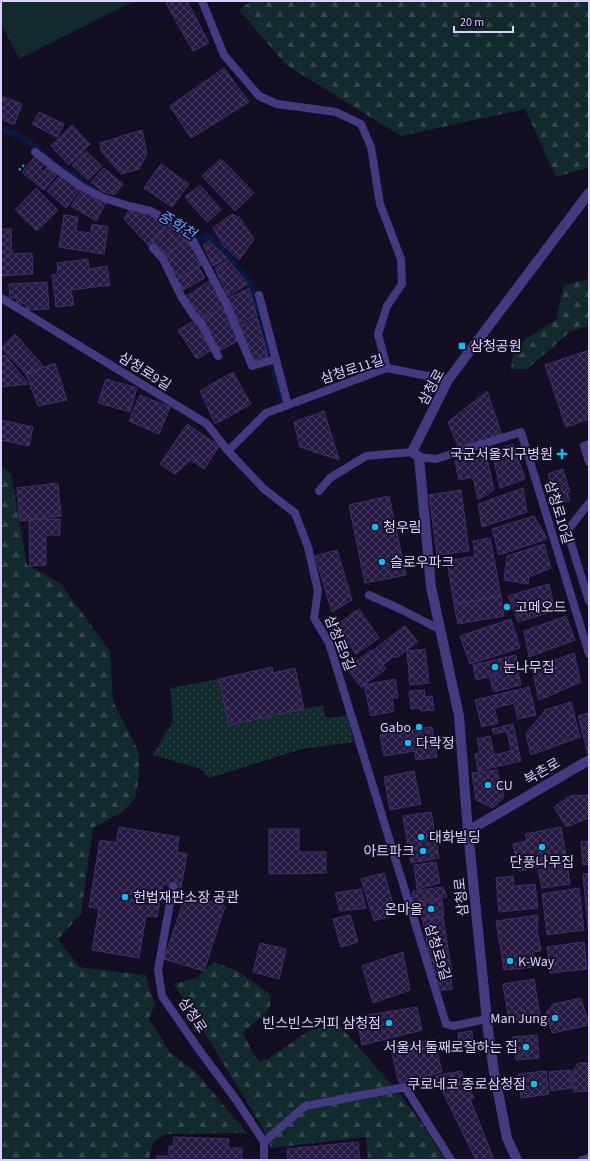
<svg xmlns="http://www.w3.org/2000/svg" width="590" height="1161" viewBox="0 0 590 1161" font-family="'Source Sans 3','Noto Sans KR',sans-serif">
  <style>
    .forest { fill: url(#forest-firs) }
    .park { fill: #112a2c }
    .garden { fill: url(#garden-dots) }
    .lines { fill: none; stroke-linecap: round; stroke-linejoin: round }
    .stream { stroke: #0a183f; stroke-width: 6 }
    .building { fill: url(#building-cross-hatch); stroke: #412d6f }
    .path { stroke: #30abb2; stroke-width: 2.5; stroke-dasharray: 2 3; stroke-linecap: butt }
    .service { stroke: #443a81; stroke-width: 8 }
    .tertiary { stroke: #443a81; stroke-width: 10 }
    .poi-dot { fill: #04c3f6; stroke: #140e22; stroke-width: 1.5 }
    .labels { text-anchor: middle; stroke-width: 3.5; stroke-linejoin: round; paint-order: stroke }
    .poi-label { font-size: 14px; fill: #dbd0fe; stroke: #140e22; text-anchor: start }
    .street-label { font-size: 14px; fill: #dbd0fe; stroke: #140e22 }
    .water-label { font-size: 15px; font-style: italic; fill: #60a2fc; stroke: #140e22 }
  </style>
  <defs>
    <pattern id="forest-firs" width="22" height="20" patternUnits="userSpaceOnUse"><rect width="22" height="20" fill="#112a2c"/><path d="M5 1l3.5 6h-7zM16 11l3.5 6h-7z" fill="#33484c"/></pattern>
    <pattern id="garden-dots" width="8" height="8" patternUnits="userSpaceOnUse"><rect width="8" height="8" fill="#112a2c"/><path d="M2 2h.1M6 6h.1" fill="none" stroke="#33484c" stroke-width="1.8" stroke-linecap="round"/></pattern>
    <pattern id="building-cross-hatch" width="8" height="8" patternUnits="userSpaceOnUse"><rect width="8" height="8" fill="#271a43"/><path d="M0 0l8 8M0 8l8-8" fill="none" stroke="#463a5f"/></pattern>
  </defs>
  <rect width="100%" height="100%" fill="#140e22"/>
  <path class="forest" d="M251,1h338v166l-33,10 -31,-68 -124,27 -116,-72 -46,-54z
    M589,279v47l-18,5 -44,38h-16l2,-15 14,-16 29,-18 8,-35z
    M1,465l10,9 16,91 33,18 50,68 3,50 26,51v25l-4,21 -11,13 -31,17 -12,86 -23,25 21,28 66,8 10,30 -6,13 21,35 25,18 52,62 -82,1 -12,8 -4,18h-148z
    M214,962l25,10 32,23c-1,3 0,7 -1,10 -3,10 -20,19 -27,28l9,18 8,11 9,-4 43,-29 27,-4 60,68 22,29 24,38h-77l-2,-23 -95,11 -9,-21 -19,-32 -69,-111 23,-6z"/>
  <path class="park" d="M1,1h133l-115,58 -18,-35z"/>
  <path class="garden" d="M219,679l11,46 74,-16 7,-2 12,-1 3,12 21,-2 7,26 -52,7 -93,29 -8,-9 -48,-14 20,-34 -3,-33z"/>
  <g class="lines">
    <path class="stream" d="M1,130l12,3 21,12 15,14 44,30
      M192,235l4,5 13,-3 11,10 28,33 6,15 30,112"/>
  </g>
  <path class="building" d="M170,1h17l22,42 -16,8 -27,-48z
    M224,68l25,34 -58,36 -21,-32z
    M1,96l21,8 -8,21 -13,-6z
    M39,112l25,12 -7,13 -25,-13z
    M72,125l18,19 -21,21 -18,-19z
    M142,130l5,24 -8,15 -18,5 -20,-23 -1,-8z
    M86,151l16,15 -14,14 -16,-15z
    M37,154l9,8 -6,7 3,3 7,-8 9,8 -15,18 -22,-18z
    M221,159l33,34 -19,18 -33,-35z
    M161,164l28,20 -17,23 -28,-19z
    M104,168l19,16 -9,11 -12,-4 -11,-9z
    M61,174l20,14 -15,20 -19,-17z
    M200,185l21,25 -14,12 -22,-25z
    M36,188l22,22 -21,21 -22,-21z
    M82,190l24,12 -10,19 -25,-15z
    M131,207l38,16 -20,23 -25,-27z
    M232,214l8,4 14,21 -15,21 -16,-15 -10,-17z
    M64,215l14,2 -2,14 15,2 1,-9 16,3 -4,27 -45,-7z
    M169,223l10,6 8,11 -23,16 -12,-13z
    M1,229h10l1,25 20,-1 1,21 -32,2z
    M187,240l16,24 -26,16 -13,-24z
    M209,241l18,17 -14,8 -10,-21z
    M88,259l1,10 18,-3 3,19 -39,5 3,15 -18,2 -4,-32 6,-1 -1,-11z
    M228,260l20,24 -20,12 -13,-28z
    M199,267l6,11 -22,12 -6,-10z
    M211,280l13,26 -23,13 -15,-23z
    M47,282l2,27 -23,1v-6h-9l-1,-6h-6l-1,-14z
    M249,288l8,28 -19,7 -9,-25z
    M225,307l14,33 -19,11 -18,-31z
    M257,318l11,38 -14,5 -15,-36z
    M197,319l16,30 -16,10 -19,-29z
    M15,334l29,33 -18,7 -25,-26z
    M589,350v69l-23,8 -21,-62z
    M1,355l5,1 22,28 -27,3z
    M55,363l12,37 -29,6 -12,-32z
    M233,372l18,32 -36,20 -15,-33z
    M106,379l31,9 -7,24 -32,-9z
    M487,391l15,44 -44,12 -10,-25z
    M140,395l30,12 -11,27 -30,-13z
    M324,411l15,49 -39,-13 -6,-25z
    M1,420l32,7 -4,19 -28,-6z
    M187,424l32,22 -15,23 -13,-9 -16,14 -15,-10z
    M513,444l12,35 -25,9 -8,-36z
    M486,454l8,36 -16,10 -5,-23 -14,3 -4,-19z
    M563,469l7,23 -3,1 3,7 -13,4 -9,-30z
    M58,483l3,33 -41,5 -3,-33z
    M523,488l4,24 -45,15 -4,-23z
    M461,490l8,61 -32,4 -8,-60z
    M389,496l17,79 -41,8 -16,-78z
    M534,516l13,23 -48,16 -7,-26z
    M60,519v16h-14v30l-16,1 -1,-46z
    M490,538l11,58 -47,8 -7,-43 28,-5 -2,-15z
    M544,544l7,24 -22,9 -1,7 -24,-4 3,-24z
    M337,550l15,50 -20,12 -17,-56z
    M549,584l6,27 -37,11 -10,-26z
    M501,596l3,20 -46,8 -4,-20z
    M359,609l20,29 -23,16 -20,-29z
    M566,616l9,24 -46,17 -5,-26z
    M511,619l9,29 -50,16 -10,-28z
    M405,626l13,16 -22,16 -2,-2 -11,9 -11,-14z
    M425,649l4,34 -19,2 -3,-34z
    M371,650l15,19 -25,18 -14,-18z
    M574,653l7,29 -42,18 -7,-32z
    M516,655l3,14 -43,11 -3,-15z
    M272,667l1,6 22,-5 9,41 -75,16 -10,-46z
    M518,671l3,14 -27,7 -4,-14z
    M395,679l3,18 -6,2 2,12 -23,5 -7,-31z
    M529,687l7,28 -18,4 -4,-16 -20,5 4,15 -16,4 -7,-27z
    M424,690l1,7 7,-1 2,14 -13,1 -1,-3 -9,1 -2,-18z
    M571,702l9,35 -49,18 -5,-21 19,-24z
    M589,713v41h-1l-10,-38z
    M513,724l8,37 -43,10 -3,-17 5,-1 -3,-14 13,-3 4,19 17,-4 -4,-20 -13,3 -2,-5z
    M432,727l5,30 -21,3 -1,-9 -31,5 -4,-21z
    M497,770l7,27 -11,11 -17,-8 -4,-27z
    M414,771l7,33 -31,6 -6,-33z
    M589,795v23l-23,9 -12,-20 16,-11z
    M431,812l8,46 -28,5 -8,-47z
    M119,827l60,10 -2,15 10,2 -6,34 -18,-4 -6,33 -11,-1 -7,42 -47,-8 7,-41 -10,-2 11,-67 16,3z
    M561,827l6,34 -48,10 -6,-27 14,-3 -2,-7z
    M269,829h30v23h27v21l-57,1z
    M589,841v23l-6,1 -2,-23z
    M436,862l4,21 -23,6 -3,-24z
    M567,864l3,20 -28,4 -4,-18z
    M384,873l12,41 -22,7 -13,-42z
    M589,873v65l-6,-64z
    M513,876l1,10 21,-2 3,24 -39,4 -3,-34z
    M443,887l4,10 -36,5 2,-11z
    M579,888l5,42 -37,5 -5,-41z
    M361,889l5,19 -26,3 -5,-18z
    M186,894l39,12 -21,65 -40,-12z
    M442,899l2,17 -22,3 -3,-17z
    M350,915l8,27 -17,5 -8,-28z
    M538,915l-1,15 4,21 -8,1 2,15 -31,3 -8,-49z
    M443,917l9,56 -20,3 -9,-56z
    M584,942l3,27 -37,4 -3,-26z
    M260,943l26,6 -7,30 -26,-7z
    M403,952l7,38 -37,13 -11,-37z
    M451,977l1,12 -15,2 -2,-11z
    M534,979l6,37 -31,5 -6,-37z
    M581,998l8,27 -37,8 -6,-20 7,-9z
    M417,1007l5,23 -60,15 -6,-28z
    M472,1031l1,16 -14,-3 -1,-11z
    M537,1035l2,23 -23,2 -3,-23z
    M434,1039l8,33 -43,11 -8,-34z
    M579,1063h10v28l-15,1 -2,-21z
    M570,1070l2,18 -21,3 -2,-19z
    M461,1071l13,27 -4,1 24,61h-18l-41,-84z
    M546,1071l3,23 -28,4 -3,-24z
    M174,1137l55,2 -1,9h14v12h-85v-4h12v-10h4z
    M358,1142l2,18h-72l-1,-11z"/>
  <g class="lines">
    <path class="path" d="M19,170l7,-7"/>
    <path class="service" d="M202,1l22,54 35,41 18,8 59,8 25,12 10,23 9,57 21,55 1,25 -15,22 -9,28 9,34
      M35,152l27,21 22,15 20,10 25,8 22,5 30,17 12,13 32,60 27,65 24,-7
      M153,248l10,11 18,37 13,20 6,5 18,35
      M259,295l29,110 99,-37 61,12
      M1,298l206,126 21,27 36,38 31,24 13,34 10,44 -4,27 15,25 117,381 7,2 34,-7
      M589,444l-5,2 5,16
      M228,451l38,-38 22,-8
      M419,457l17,2 85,-27 68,222
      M319,491l11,-13 36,-22 46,-4
      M589,503l-22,28 22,70
      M369,595l31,14 41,21
      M173,886l-15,84 4,26 35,51 40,54 27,41 41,-36 100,-19 46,73
      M264,1142v18
      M582,1160l7,-2"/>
    <path class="tertiary" d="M468,831l121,-71
      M517,1160l-10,-22 -13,-66 -6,-42 -20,-199 -9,-115 -28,-129 -12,-130 -7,-5 36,-72 141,-187"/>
  </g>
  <g class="poi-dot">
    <rect x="458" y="342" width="8" height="8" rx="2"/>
    <path d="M560 448h4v4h4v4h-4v4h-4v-4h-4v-4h4z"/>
    <circle cx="375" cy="527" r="4"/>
    <circle cx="382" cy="562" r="4"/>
    <circle cx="507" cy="607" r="4"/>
    <circle cx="495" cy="667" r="4"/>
    <circle cx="419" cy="727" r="4"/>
    <circle cx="408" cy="743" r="4"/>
    <circle cx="488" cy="785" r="4"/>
    <circle cx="421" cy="837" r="4"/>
    <circle cx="542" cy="847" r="4"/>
    <circle cx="423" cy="851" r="4"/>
    <circle cx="125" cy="897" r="4"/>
    <circle cx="431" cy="909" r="4"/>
    <circle cx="510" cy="961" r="4"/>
    <circle cx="555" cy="1018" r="4"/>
    <circle cx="389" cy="1023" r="4"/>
    <circle cx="526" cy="1047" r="4"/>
    <circle cx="534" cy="1084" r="4"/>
  </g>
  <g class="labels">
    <g class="poi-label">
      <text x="470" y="351">삼청공원</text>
      <text x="553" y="459" text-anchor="end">국군서울지구병원</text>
      <text x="383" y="532">청우림</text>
      <text x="390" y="567">슬로우파크</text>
      <text x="515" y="612">고메오드</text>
      <text x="503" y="672">눈나무집</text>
      <text x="411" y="732" text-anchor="end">Gabo</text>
      <text x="416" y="748">다락정</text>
      <text x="496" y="790">CU</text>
      <text x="429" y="842">대화빌딩</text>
      <text x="415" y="856" text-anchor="end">아트파크</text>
      <text x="542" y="867" text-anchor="middle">단풍나무집</text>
      <text x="133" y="902">헌법재판소장 공관</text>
      <text x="423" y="914" text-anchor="end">온마을</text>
      <text x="518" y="966">K-Way</text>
      <text x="547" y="1023" text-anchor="end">Man Jung</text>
      <text x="381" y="1028" text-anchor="end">빈스빈스커피 삼청점</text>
      <text x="518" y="1052" text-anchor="end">서울서 둘째로잘하는 집</text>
      <text x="526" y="1089" text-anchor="end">쿠로네코 종로삼청점</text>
    </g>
    <g class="street-label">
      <text transform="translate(352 369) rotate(-18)" y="5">삼청로11길</text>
      <text transform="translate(145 371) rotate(32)" y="5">삼청로9길</text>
      <text transform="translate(431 387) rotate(-61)" y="5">삼청로</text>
      <text transform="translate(559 512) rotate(73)" y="5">삼청로10길</text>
      <text transform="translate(340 643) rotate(68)" y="5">삼청로9길</text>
      <text transform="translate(542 771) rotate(-30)" y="5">북촌로</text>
      <text transform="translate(461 897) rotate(-96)" y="5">삼청로</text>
      <text transform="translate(438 952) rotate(73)" y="5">삼청로9길</text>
      <text transform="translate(193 1015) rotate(56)" y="5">삼청로</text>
    </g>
    <g class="water-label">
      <text transform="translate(177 225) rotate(31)" y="5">중학천</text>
    </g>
  </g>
  <rect width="590" height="1161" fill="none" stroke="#dbd0fe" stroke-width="4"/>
  <path d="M454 26v6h59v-6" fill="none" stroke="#dbd0fe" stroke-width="2"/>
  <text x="460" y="26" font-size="12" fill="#dbd0fe" stroke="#140e22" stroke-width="3" paint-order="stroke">20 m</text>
</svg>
